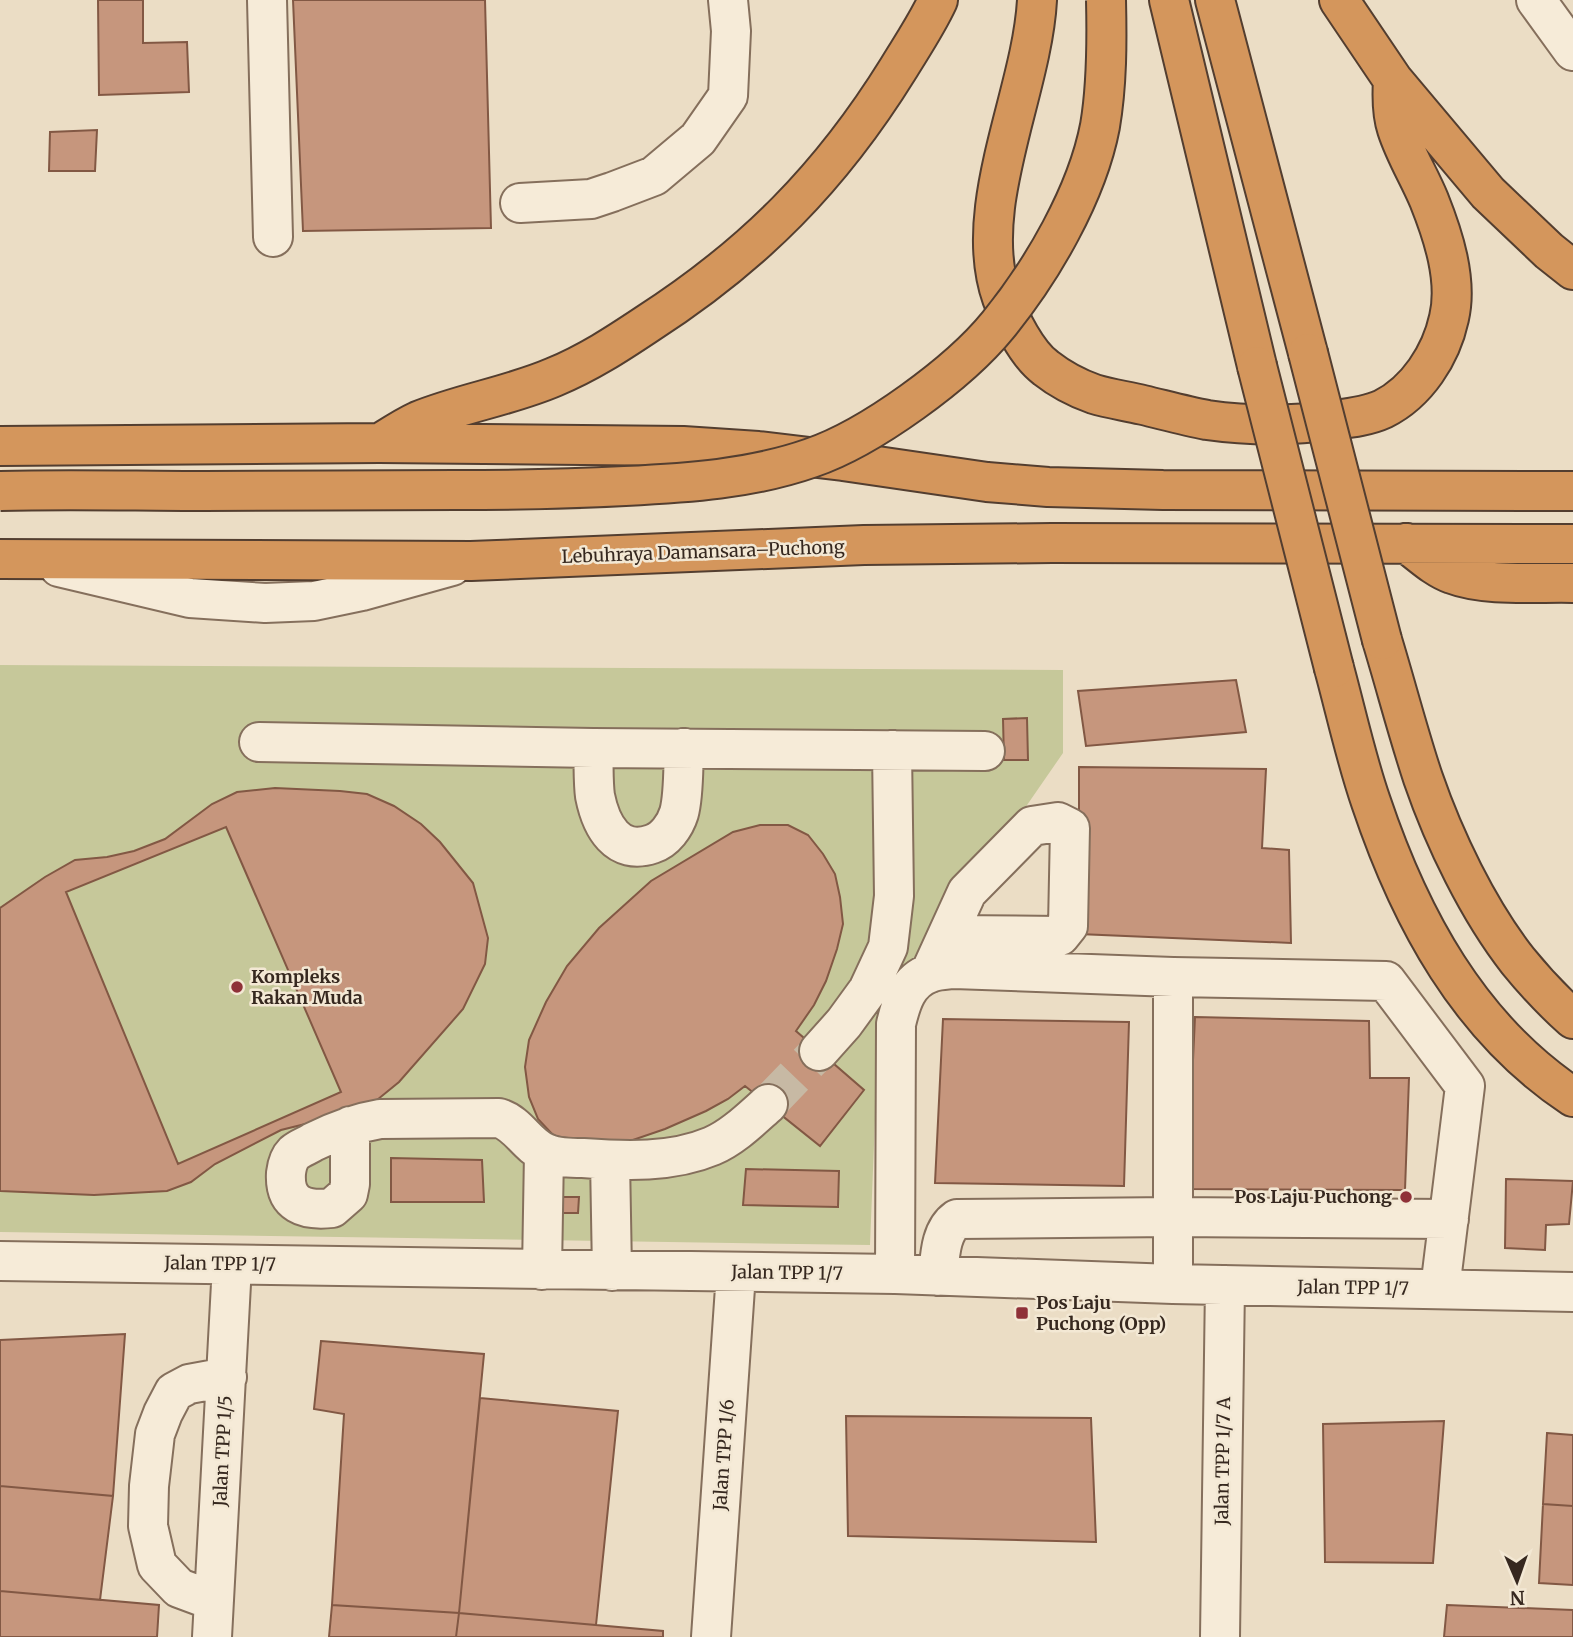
<svg xmlns="http://www.w3.org/2000/svg" width="1573" height="1637" viewBox="0 0 1573 1637" font-family="Merriweather,serif">
  <style>
    .green { fill: #c6c89a }
    .building { fill: #c6967d; stroke: #825844; stroke-width: 2; fill-rule: evenodd }
    .lines { fill: none; stroke-linecap: round; stroke-linejoin: round }
    .minor-tunnel { stroke: #c7b9a4; stroke-width: 38; stroke-dasharray: 38 19; stroke-linecap: butt }
    .minor-casing { stroke: #856f5c; stroke-width: 42 }
    .highway-casing { stroke: #533e30; stroke-width: 42 }
    .minor { stroke: #f6ebd8; stroke-width: 38 }
    .highway { stroke: #d4965c; stroke-width: 38 }
    .highway-bridge-casing { stroke: #533e30; stroke-width: 42; stroke-linecap: butt }
    .highway-bridge { stroke: #d4965c; stroke-width: 38 }
    .poi-dot { fill: #8f3138; stroke: #f3e8d4; stroke-width: 2.5 }
    .labels { text-anchor: middle; stroke-width: 5; stroke-linejoin: round; paint-order: stroke }
    .street-label { font-size: 18px; fill: #36281f; stroke: #f3e8d4 }
    .poi-label { font-size: 18px; font-weight: bold; fill: #36281f; stroke: #f3e8d4; text-anchor: start }
  </style>
  <rect width="100%" height="100%" fill="#ebddc5"/>
  <path class="green" d="M0,665l1063,5v83l-184,266 -9,226 -870,-13z"/>
  <path class="building" d="M98,0h45v43l44,-1 2,50 -90,3z
    M293,0h192l6,228 -188,3z
    M97,130l-2,41h-46l1,-39z
    M1236,680l10,52 -160,14 -8,-55z
    M1027,718l1,42h-24l-1,-41z
    M1079,767l187,2 -4,79 27,2 2,93 -212,-9z
    M275,788l65,3 27,3 27,12 27,18 19,18 33,41 15,55 -3,26 -22,45 -64,73 -22,18 -23,12 -73,18 -66,34 -24,18 -24,9 -73,4 -94,-4v-283l45,-31 30,-17 32,-3 27,-6 31,-12 47,-35 25,-12zM226,827l115,265 -163,72 -112,-272z
    M760,825h28l20,10 15,19 12,20 5,23 3,27 -6,25 -11,32 -12,24 -18,26 68,59 -44,56 -75,-60 -17,13 -22,12 -41,18 -35,12 -33,2 -28,-2 -16,-6 -15,-16 -9,-22 -4,-30 4,-27 17,-38 21,-36 32,-38 52,-47 82,-49z
    M1195,1017l174,4 1,57h39l-4,112 -218,-1z
    M943,1019l186,3 -5,164 -189,-3z
    M391,1158l91,2 2,42h-93z
    M746,1169l93,2 -1,36 -95,-2z
    M1506,1179l67,2 -4,43 -23,1 -1,25 -40,-2z
    M556,1197h23l-1,16h-22z
    M125,1334l-12,162 -113,-10v-146z
    M321,1341l163,13 -25,259 -127,-8 12,-191 -30,-5z
    M480,1398l138,13 -22,214 -137,-12z
    M846,1416l245,2 5,124 -248,-6z
    M1444,1421l-11,142 -108,-1 -2,-138z
    M1547,1433l26,2v71l-30,-2z
    M0,1486l113,10 -13,104 -100,-9z
    M1543,1504l30,2v79l-34,-2z
    M0,1591l159,14 -2,32h-157z
    M332,1605l127,8 -3,24h-127z
    M1447,1605l126,5v27h-129z
    M459,1613l204,18v6h-207z"/>
  <g class="lines">
    <path class="minor-tunnel" d="M768,1104l51,-53"/>
    <g class="minor-casing">
      <path id="minor" d="M267,0l6,237
        M1536,0l37,51
        M520,203l71,-4 21,-7 42,-16 44,-37 30,-43 3,-65 -3,-31
        M59,567l131,31 75,5 49,-2 48,-10 90,-25
        M259,742l334,6 392,3
        M593,748c1,16 0,33 2,48 6,30 22,60 57,48 13,-4 23,-18 27,-31 5,-18 4,-46 5,-65
        M930,973l37,-81 65,-66 26,-4 12,6 -2,98 -8,10 -112,-1
        M1173,977v307
        M819,1051l25,-28 24,-33 20,-43 6,-51 -2,-146
        M350,1126v58l-2,10 -16,14c-27,3 -48,-3 -46,-35 1,-8 3,-15 8,-20 6,-5 13,-7 19,-11 22,-11 43,-19 67,-23l119,-1c20,6 28,28 47,35 11,5 25,5 37,5 42,3 89,5 129,-12 21,-9 39,-27 56,-42
        M610,1160l2,111
        M0,1261l895,13 278,10 400,8
        M542,1270l2,-117
        M895,1274l1,-250c5,-21 11,-43 34,-51 7,-3 16,-3 24,-4l219,8 213,4 79,105 -25,203
        M938,1276c2,-19 2,-45 19,-57l216,-2 276,2
        M214,1601l-35,-13 -22,-23 -9,-39 1,-40 6,-52 8,-21 11,-21 15,-8 38,-7
        M212,1637l20,-372
        M711,1637l25,-364
        M1220,1637l5,-352"/>
    </g>
    <g class="highway-casing">
      <path id="highway" d="M1037,0c-5,93 -67,208 -35,298 8,22 25,56 44,70 14,11 31,20 48,26 16,5 33,7 49,11 21,5 43,11 64,15 42,6 86,6 127,0 16,-2 34,-4 49,-11 34,-17 58,-54 66,-91 9,-38 -6,-83 -20,-118 -10,-24 -24,-46 -32,-71 -5,-15 -5,-33 -4,-49
        M1169,0l88,366
        M1215,0l93,353
        M1339,0l54,80 95,113 61,58 24,19
        M385,440c11,-7 22,-14 33,-19 44,-18 92,-25 136,-44 34,-14 63,-33 93,-53 107,-69 184,-147 251,-255 14,-23 29,-45 40,-69
        M0,446l379,-3 304,3 75,5 85,10 144,21 61,5 115,3 410,1
        M1406,543c15,11 29,25 46,31 34,13 85,8 121,9
        M0,559l471,2 393,-16 188,-2 521,1
        M1382,640c14,46 26,93 41,138 21,61 55,132 95,183 17,21 35,40 55,58
        M1334,668c12,44 22,91 37,134 39,116 98,226 202,295"/>
    </g>
    <use href="#minor" class="minor"/>
    <use href="#highway" class="highway"/>
    <g class="highway-bridge-casing">
      <path id="highway-bridge" d="M1308,353l74,287
        M1257,366l77,302
        M0,491c68,-2 136,0 204,0 84,0 168,-1 252,-1 57,0 112,-1 169,-4 63,-3 126,-7 186,-28 59,-20 148,-85 187,-133 44,-54 89,-131 102,-199 7,-41 7,-84 6,-126"/>
    </g>
    <use href="#highway-bridge" class="highway-bridge"/>
  </g>
  <g class="poi-dot">
    <circle cx="237" cy="987" r="7"/>
    <circle cx="1406" cy="1197" r="7"/>
    <rect x="1015" y="1306" width="14" height="14" rx="3.5"/>
  </g>
  <g class="labels">
    <g class="street-label">
      <text transform="translate(703 552) rotate(-2)" y="6">Lebuhraya Damansara–Puchong</text>
      <text transform="translate(220 1264) rotate(1)" y="6">Jalan TPP 1/7</text>
      <text transform="translate(787 1273) rotate(1)" y="6">Jalan TPP 1/7</text>
      <text transform="translate(1353 1288) rotate(1)" y="6">Jalan TPP 1/7</text>
      <text transform="translate(223 1451) rotate(-87)" y="6">Jalan TPP 1/5</text>
      <text transform="translate(724 1455) rotate(-86)" y="6">Jalan TPP 1/6</text>
      <text transform="translate(1223 1461) rotate(-89)" y="6">Jalan TPP 1/7 A</text>
    </g>
    <g class="poi-label">
      <text x="251" y="983">Kompleks<tspan x="251" dy="21">Rakan Muda</tspan></text>
      <text x="1392" y="1203" text-anchor="end">Pos Laju Puchong</text>
      <text x="1036" y="1309">Pos Laju<tspan x="1036" dy="21">Puchong (Opp)</tspan></text>
    </g>
  </g>
  <g transform="translate(1517 1581) rotate(178)" stroke="#f3e8d4" stroke-width="5" paint-order="stroke">
  <path d="M0-5L12 26L0 18L-12 26Z" fill="#36281f"/>
  <text y="-10" font-size="19" font-weight="bold" text-anchor="middle" fill="#36281f">N</text>
  </g>
</svg>
